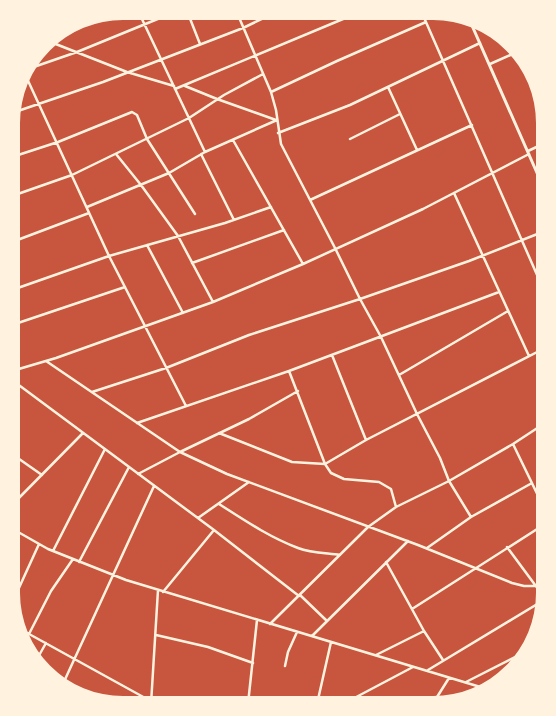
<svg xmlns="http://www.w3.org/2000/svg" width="556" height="716" viewBox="0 0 556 716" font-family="'PT Serif',serif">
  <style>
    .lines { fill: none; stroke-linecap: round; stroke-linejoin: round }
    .minor { stroke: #fff3e0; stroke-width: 2.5 }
    .tertiary { stroke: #fff3e0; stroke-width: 3 }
  </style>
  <rect width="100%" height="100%" fill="#c8553d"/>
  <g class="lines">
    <path class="minor" d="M422,13l123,280
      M238,15l33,77 5,18 5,34 54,104 25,51 21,38 36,77 23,44 9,23 22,36
      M189,16l11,28
      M141,17l64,135
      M48,41l79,31 47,14
      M490,64l25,-11
      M25,70l52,-18 88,-36
      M24,72l85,184 77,150
      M185,86l32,13 59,21
      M388,87l29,63
      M175,89l180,-75
      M271,92l66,-31 89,-39
      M12,113l91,-31 140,-54 27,-13
      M278,133l72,-28 130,-62
      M350,139l50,-25
      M233,140l70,124
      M528,151l17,-8
      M116,154l25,31 37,51 35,66
      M201,154l33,66
      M12,157l46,-15 74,-30 5,3 10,24 48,75
      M454,193l75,163
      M12,196l60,-21 117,-57 35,-23 39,-21
      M310,200l162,-75
      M87,207l82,-34 36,-21 72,-32
      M12,242l77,-29
      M147,245l36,68
      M192,263l92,-33
      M12,290l97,-34 116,-33 46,-16
      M12,325l113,-38
      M332,355l34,85
      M46,361l134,91 47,22 191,71 94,38 12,3h12
      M12,371l44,-13 157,-56 90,-38 120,-55 106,-55
      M289,371l36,93 6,9 13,6 35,3 12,7 5,18
      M399,375l109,-64
      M12,380l202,150 85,66
      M92,392l74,-24 83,-33 111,-36 109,-38 76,-30
      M137,423l152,-52 210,-79
      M219,433l73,29 33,2 41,-24 179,-92
      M513,444l32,66
      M12,454l30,21
      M138,474l42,-22 69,-33 49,-28
      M219,504c25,16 50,33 79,44 13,5 28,5 42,7
      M11,506l72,-73
      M198,518l51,-36
      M11,528l37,21 78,31 361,109
      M507,547l37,50
      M427,548l44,-31 61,-34
      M53,551l52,-102
      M79,562l50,-95
      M386,562l38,69 19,29
      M163,592l51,-62
      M300,595l27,26
      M13,601l26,-57
      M412,609l133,-85
      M270,624l98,-97 28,-20 53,-26 64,-37 32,-21
      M20,629l136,75
      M29,634l22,-43 22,-32
      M156,635l52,12 45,16
      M312,636l96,-95
      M376,655l48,-24
      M37,659l9,-16
      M285,666l3,-14 9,-20
      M428,670l116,-70
      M466,682l61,-31
      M62,686l92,-200
      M151,704l7,-114
      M248,704l9,-84
      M317,704l14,-62
      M343,704l70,-37
      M432,705l17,-27"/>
    <path class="tertiary" d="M470,21l75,170"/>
  </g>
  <path d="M0 0H556V716H0ZM123 20H433A103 103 0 0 1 536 123V593A103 103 0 0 1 433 696H123A103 103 0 0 1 20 593V123A103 103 0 0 1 123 20Z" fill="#fff3e0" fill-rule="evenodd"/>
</svg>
